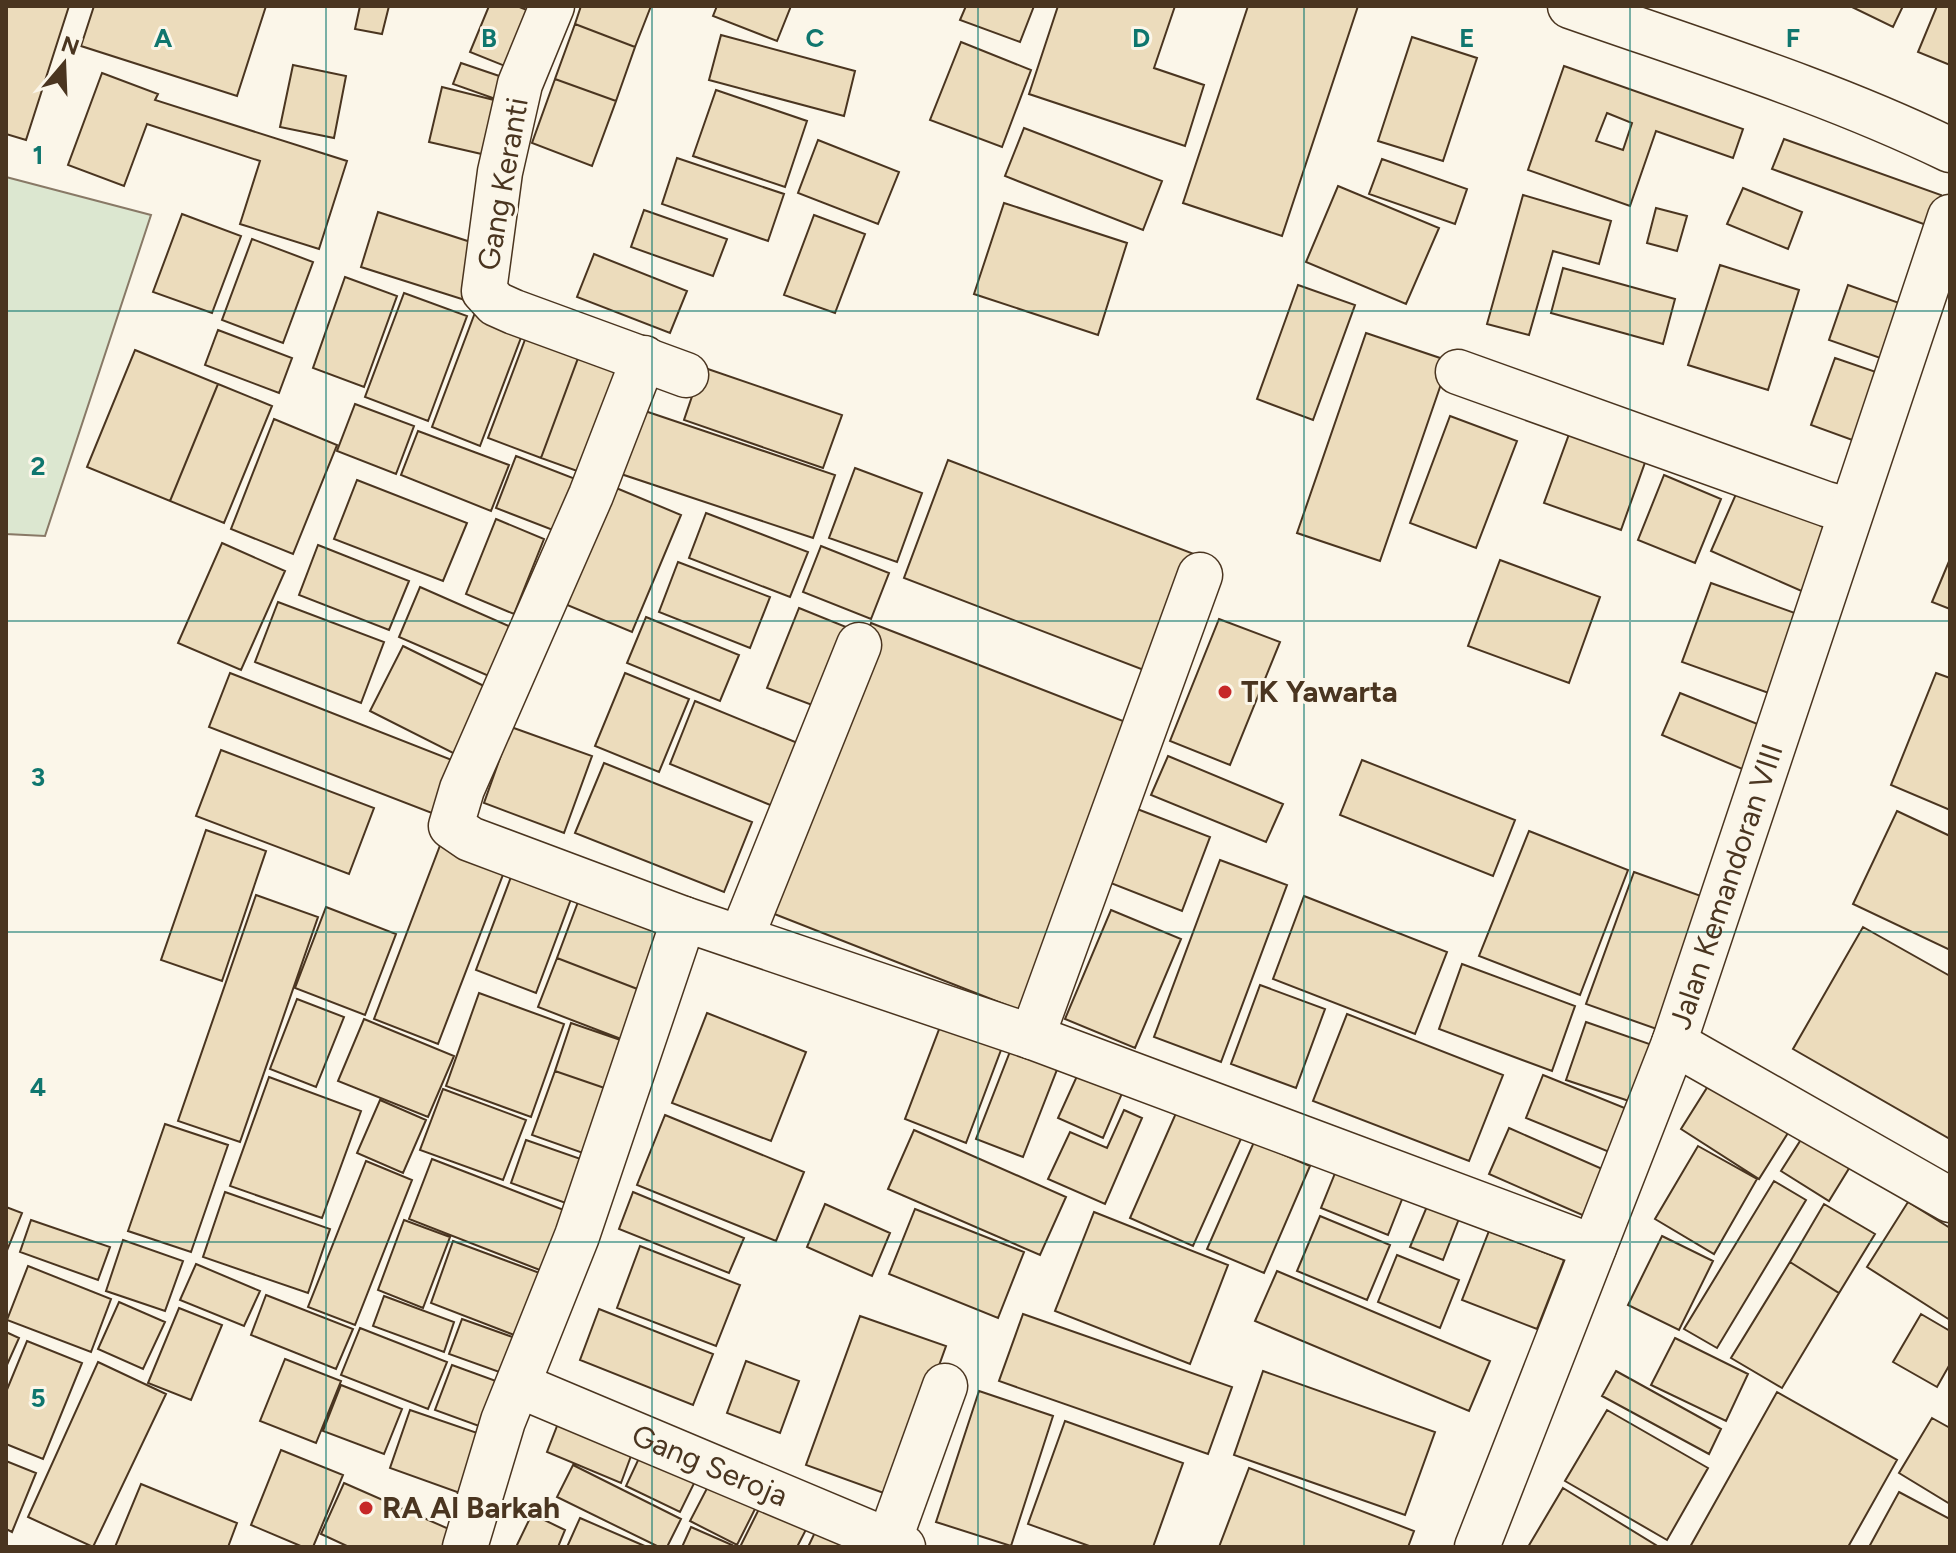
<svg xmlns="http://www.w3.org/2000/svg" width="1956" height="1553" viewBox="0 0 1956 1553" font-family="Figtree,sans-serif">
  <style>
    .green { fill: #dce7d0; stroke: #887966; stroke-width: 2 }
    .building { fill: #ecdcbc; stroke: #4a3520; stroke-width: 2; fill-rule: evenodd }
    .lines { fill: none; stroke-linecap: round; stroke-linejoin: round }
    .minor-casing { stroke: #4a3520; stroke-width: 47 }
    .minor { stroke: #fbf6e9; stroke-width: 44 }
    .grid { fill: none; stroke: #0f766e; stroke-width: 2; stroke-opacity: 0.55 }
    .poi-dot { fill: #c62828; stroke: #fbf6e9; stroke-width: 3 }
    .labels { text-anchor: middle; stroke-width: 6; stroke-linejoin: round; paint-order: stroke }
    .street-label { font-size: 30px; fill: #4a3520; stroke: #fbf6e9 }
    .poi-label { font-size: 30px; font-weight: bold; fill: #4a3520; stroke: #fbf6e9; text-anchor: start }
    .grid-label { font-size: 26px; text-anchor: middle; font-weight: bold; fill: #0f766e; stroke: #fbf6e9; stroke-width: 6; stroke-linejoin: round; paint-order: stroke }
  </style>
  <rect width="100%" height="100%" fill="#fbf6e9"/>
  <path class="green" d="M6,177l145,38 -106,321 -39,-2z"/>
  <path class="building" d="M6,6h63l-43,134 -20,-6z
    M94,6h172l-29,90 -156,-50z
    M360,6h29l-7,28 -27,-5z
    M489,6h28l25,10 -22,56 -50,-20z
    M581,6h70l-16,41 -60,-23z
    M717,6h74l-14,35 -64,-25z
    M966,6h68l-14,36 -60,-22z
    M1058,6h117l-21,62 50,17 -19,61 -156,-52z
    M1248,6h110l-76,230 -99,-33z
    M1850,6h53l-10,21z
    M1937,6h13v59l-32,-13z
    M575,24l60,23 -19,54 -61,-22z
    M721,35l134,36 -11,45 -135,-36z
    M1412,37l65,21 -34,103 -65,-20z
    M961,42l70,28 -29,77 -72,-27z
    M461,63l50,17 -7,22 -51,-18z
    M293,65l53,11 -12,62 -54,-11z
    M1564,66l179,63 -10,29 -77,-27 -26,75 -102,-36zM1607,113l25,10 -9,27 -27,-9z
    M102,73l56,21 -3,6 192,61 -28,88 -79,-25 20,-63 -113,-37 -23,62 -56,-21z
    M555,79l61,22 -24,65 -60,-23z
    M442,87l56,14 -12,54 -57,-13z
    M716,90l91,31 -22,66 -92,-31z
    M1024,128l138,53 -19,49 -138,-54z
    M1784,139l157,56 -12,31 -157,-57z
    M818,140l81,32 -21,52 -80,-31z
    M677,158l107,36 -16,47 -106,-37z
    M1382,159l85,30 -12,35 -86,-30z
    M1338,186l101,42 -33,76 -100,-42z
    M1743,188l59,24 -14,37 -61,-25z
    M1523,195l88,26 -12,43 -46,-13 -24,84 -42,-11z
    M1004,203l123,40 -29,92 -124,-41z
    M1656,208l31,8 -10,35 -30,-8z
    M644,210l83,29 -14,37 -82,-29z
    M378,212l108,35 -18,54 -107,-34z
    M182,214l59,22 -29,77 -59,-21z
    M814,215l51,19 -30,79 -51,-18z
    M252,239l61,23 -30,81 -61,-23z
    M594,254l93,37 -17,42 -93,-36z
    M1720,265l79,25 -31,100 -80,-25z
    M1563,268l112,31 -12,45 -112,-31z
    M345,277l52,19 -33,91 -51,-19z
    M1298,285l57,20 -42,115 -56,-21z
    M1848,285l57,20 -19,55 -57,-20z
    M404,293l63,23 -39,105 -63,-24z
    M476,310l49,17 -45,119 -48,-19z
    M532,321l52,21 -43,116 -53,-20z
    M218,330l74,28 -13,35 -74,-28z
    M1366,333l83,28 -69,200 -83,-28z
    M584,342l50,19 -43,115 -50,-18z
    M135,350l83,34 -48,117 -83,-34z
    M1835,358l44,15 -24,68 -44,-16z
    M702,367l140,48 -19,53 -139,-48z
    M218,384l54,22 -48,117 -54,-22z
    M355,404l59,22 -18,48 -59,-23z
    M642,410l193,65 -22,63 -192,-64z
    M1450,416l67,25 -41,107 -66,-25z
    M274,419l63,26 -44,109 -62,-25z
    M1572,426l76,28 -27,76 -77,-27z
    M418,431l91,34 -18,46 -90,-36z
    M516,456l62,24 -20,52 -62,-24z
    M948,460l246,94 -45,118 -245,-94z
    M855,468l67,25 -25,69 -68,-24z
    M1664,475l57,24 -26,64 -57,-23z
    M357,480l110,43 -24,58 -109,-42z
    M609,485l72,30 -49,117 -72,-30z
    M1740,485l95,42 -29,66 -95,-42z
    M706,513l102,39 -18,45 -101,-39z
    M496,519l48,20 -30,75 -48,-20z
    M222,543l63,28 -44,99 -63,-27z
    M318,545l91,36 -20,49 -90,-35z
    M821,546l68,27 -18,46 -68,-27z
    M1950,559v50l-18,-7z
    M1500,560l100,37 -31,86 -101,-37z
    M678,562l92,35 -20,51 -91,-36z
    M1711,583l95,34 -29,79 -95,-34z
    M420,587l100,44 -22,49 -99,-43z
    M278,602l106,40 -23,61 -106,-41z
    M799,608l52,21 -31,79 -53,-20z
    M646,617l93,38 -19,46 -93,-38z
    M1219,619l61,23 -50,123 -60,-24z
    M871,623l265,103 -112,286 -265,-104z
    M403,646l85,42 -33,66 -85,-43z
    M230,673l227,89 -20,53 -228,-88z
    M625,673l64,26 -30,73 -64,-26z
    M1936,673l14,5v132l-59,-25z
    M1680,693l85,34 -18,44 -85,-36z
    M695,701l110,45 -25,63 -110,-45z
    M511,727l81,29 -28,77 -80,-30z
    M221,750l153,58 -25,66 -153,-58z
    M1168,756l115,48 -17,38 -115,-47z
    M1362,760l153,60 -22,56 -153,-61z
    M604,763l148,59 -28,70 -149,-59z
    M1132,807l78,30 -28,74 -79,-31z
    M1897,811l53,25v114l-97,-46z
    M206,830l60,21 -44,130 -61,-21z
    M1529,831l99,39 -48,125 -101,-39z
    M444,835l65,24 -71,185 -64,-25z
    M1220,860l67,25 -66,177 -67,-25z
    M514,869l60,22 -38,102 -60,-23z
    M1634,872l81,29 -47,132 -82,-29z
    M581,894l96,38 -24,63 -96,-37z
    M256,895l62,22 -78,225 -62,-21z
    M1304,896l143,56 -32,82 -142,-55z
    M326,907l70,27 -31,81 -70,-27z
    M1111,910l70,29 -46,109 -70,-29z
    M1863,927l87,49v163l-157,-90z
    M557,958l96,37 -19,49 -96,-37z
    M1462,964l113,42 -23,65 -113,-42z
    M1260,985l65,24 -29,79 -65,-24z
    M479,993l85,31 -33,93 -85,-31z
    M297,999l47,18 -28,70 -46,-18z
    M946,1011l61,23 -41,109 -61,-24z
    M707,1013l99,39 -35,89 -99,-38z
    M1347,1014l156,61 -34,86 -156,-60z
    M364,1019l90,37 -26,61 -90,-36z
    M1586,1022l75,26 -20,57 -75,-25z
    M571,1023l67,23 -16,48 -67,-23z
    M1011,1049l47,18 -35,90 -47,-18z
    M1082,1065l44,19 -23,54 -45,-20z
    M555,1071l67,23 -22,65 -68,-24z
    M1543,1075l99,40 -18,43 -98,-40z
    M1715,1075l78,50 -34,54 -78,-50z
    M269,1077l92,34 -39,107 -92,-32z
    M443,1089l83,31 -23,60 -83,-30z
    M380,1100l46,20 -23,53 -46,-20z
    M1180,1104l64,28 -51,114 -63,-28z
    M1124,1110l18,8 -37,86 -57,-25 22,-47 37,16z
    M665,1115l139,57 -28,69 -139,-56z
    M165,1124l63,21 -37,107 -63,-21z
    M1809,1127l47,30 -27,44 -48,-30z
    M1509,1128l107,47 -20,46 -107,-47z
    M914,1130l152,67 -26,58 -152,-66z
    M526,1140l72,25 -16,44 -71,-26z
    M1254,1142l56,24 -46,107 -57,-24z
    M1698,1146l59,33 -43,75 -59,-35z
    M1342,1156l66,28 -20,51 -67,-27z
    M432,1159l137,53 -24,60 -136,-53z
    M366,1161l46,19 -57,145 -47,-18z
    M1774,1181l32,19 -89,148 -33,-19z
    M225,1192l105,37 -22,64 -105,-36z
    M633,1192l111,46 -15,35 -110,-44z
    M1908,1202l42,26v92l-83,-53z
    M825,1204l65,29 -18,43 -65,-29z
    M1428,1204l32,12 -17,44 -33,-13z
    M1824,1204l51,30 -36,59 -49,-31z
    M6,1207l16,6 -16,40z
    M915,1209l109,43 -26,66 -109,-44z
    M1094,1212l134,53 -38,99 -135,-53z
    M1320,1216l70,29 -23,55 -70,-29z
    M31,1220l79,27 -12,33 -78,-28z
    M404,1220l46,17 -27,71 -45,-18z
    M1489,1231l75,29 -27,69 -75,-29z
    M1662,1236l51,25 -34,69 -51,-25z
    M123,1240l60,21 -18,50 -59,-20z
    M453,1241l92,34 -23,63 -91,-35z
    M640,1246l100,39 -24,61 -99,-38z
    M1397,1255l62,25 -19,48 -62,-26z
    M1790,1262l49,31 -57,95 -51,-30z
    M196,1264l64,27 -16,35 -64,-26z
    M28,1266l83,33 -20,53 -84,-32z
    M1277,1271l213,90 -21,50 -214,-90z
    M266,1295l87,34 -17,40 -85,-34z
    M384,1296l70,26 -10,30 -71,-26z
    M119,1302l46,20 -22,47 -45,-20z
    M179,1308l43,17 -31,75 -43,-17z
    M599,1309l114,45 -20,51 -113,-45z
    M1023,1314l209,73 -24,67 -209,-73z
    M1921,1314l29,17v33l-13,23 -44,-25z
    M860,1316l86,30 -54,150 -86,-31z
    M462,1319l56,20 -13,35 -56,-20z
    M360,1328l87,34 -19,47 -87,-34z
    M6,1332l13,6 -13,29z
    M1675,1338l73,36 -22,47 -75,-36z
    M27,1341l55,22 -39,96 -37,-15v-52z
    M285,1359l56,22 -25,62 -56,-22z
    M746,1361l53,20 -19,52 -53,-20z
    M98,1362l68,32 -73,153 -65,-30z
    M452,1365l55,20 -17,45 -55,-20z
    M1263,1371l172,61 -30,83 -171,-60z
    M1616,1371l105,58 -12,25 -107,-58z
    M341,1385l61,24 -18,45 -61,-23z
    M979,1391l74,25 -42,130 -75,-24z
    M1777,1392l120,68 -49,87h-158z
    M564,1408l74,29 -17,46 -74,-31z
    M410,1410l82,28 -21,59 -81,-29z
    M1607,1410l101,58 -41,72 -102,-59z
    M1932,1418l18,10v76l-51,-31z
    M1065,1421l118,42 -30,84h-61l-64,-23z
    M647,1441l55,26 -22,45 -54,-26z
    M281,1450l62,25 -30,72h-10l-52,-22z
    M6,1461l30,12 -24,59 -6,-3z
    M573,1465l108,54 -14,28h-8l-102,-50z
    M1249,1468l165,63 -6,16h-189z
    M716,1471l46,24 -25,50 -47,-24z
    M344,1483l114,50 -7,14h-102l-28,-13z
    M141,1484l96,39 -9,24h-113z
    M1563,1488l96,59h-131z
    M1899,1492l51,27v28h-81z
    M767,1493l46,23 -16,31h-57z
    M532,1514l33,16 -7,17h-42z
    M580,1518l67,29h-80z
    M820,1522l51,25h-63z
    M691,1527l41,18 -1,2h-49z"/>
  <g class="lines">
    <g class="minor-casing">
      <g id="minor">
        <path d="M552,6l-32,78 -20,88 -16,119 12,13 18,8 172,63"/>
        <path d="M1570,6c128,45 258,85 380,144"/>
        <path d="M644,358l-53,137 -129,294 -11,37 19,13 214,80 348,118 562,210"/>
        <path d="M1458,372l368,132 25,7"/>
        <path d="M741,938l118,-293"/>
        <path d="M1032,1037l168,-462"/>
        <path d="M1674,1043l276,157"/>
        <path id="s1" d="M518,1385l385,162"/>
        <path d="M889,1541l56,-155"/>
        <path d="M465,1547l38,-126 74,-185 107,-317"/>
        <path id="s2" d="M1477,1547l197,-504 276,-826"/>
      </g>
    </g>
    <use href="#minor" class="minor"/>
  </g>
  <path class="grid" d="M326,6v1541M652,6v1541M978,6v1541M1304,6v1541M1630,6v1541M6,311h1944M6,621h1944M6,932h1944M6,1242h1944"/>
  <g class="poi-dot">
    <circle cx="1225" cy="692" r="8"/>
    <circle cx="366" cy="1508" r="8"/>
  </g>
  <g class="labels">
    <g class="street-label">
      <text transform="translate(503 184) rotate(-80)" y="10">Gang Keranti</text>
      <text dy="10" stroke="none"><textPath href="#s2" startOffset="706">Jalan Kemandoran VIII</textPath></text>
      <text dy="10" stroke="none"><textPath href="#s1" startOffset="208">Gang Seroja</textPath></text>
    </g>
    <g class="poi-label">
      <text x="1241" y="702">TK Yawarta</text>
      <text x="382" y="1518">RA Al Barkah</text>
    </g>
  </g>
  <g class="grid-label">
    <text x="163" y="47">A</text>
    <text x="489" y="47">B</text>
    <text x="815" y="47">C</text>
    <text x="1141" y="47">D</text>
    <text x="1467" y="47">E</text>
    <text x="1793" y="47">F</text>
    <text x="38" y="164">1</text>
    <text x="38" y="475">2</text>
    <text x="38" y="786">3</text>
    <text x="38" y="1096">4</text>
    <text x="38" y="1407">5</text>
  </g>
  <rect width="1956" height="1553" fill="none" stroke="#4a3520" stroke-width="16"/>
  <g transform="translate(64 64) rotate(19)" stroke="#fbf6e9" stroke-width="6" paint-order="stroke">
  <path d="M0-6L14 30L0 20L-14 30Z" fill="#4a3520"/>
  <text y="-12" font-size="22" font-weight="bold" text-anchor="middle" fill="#4a3520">N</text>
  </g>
</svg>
